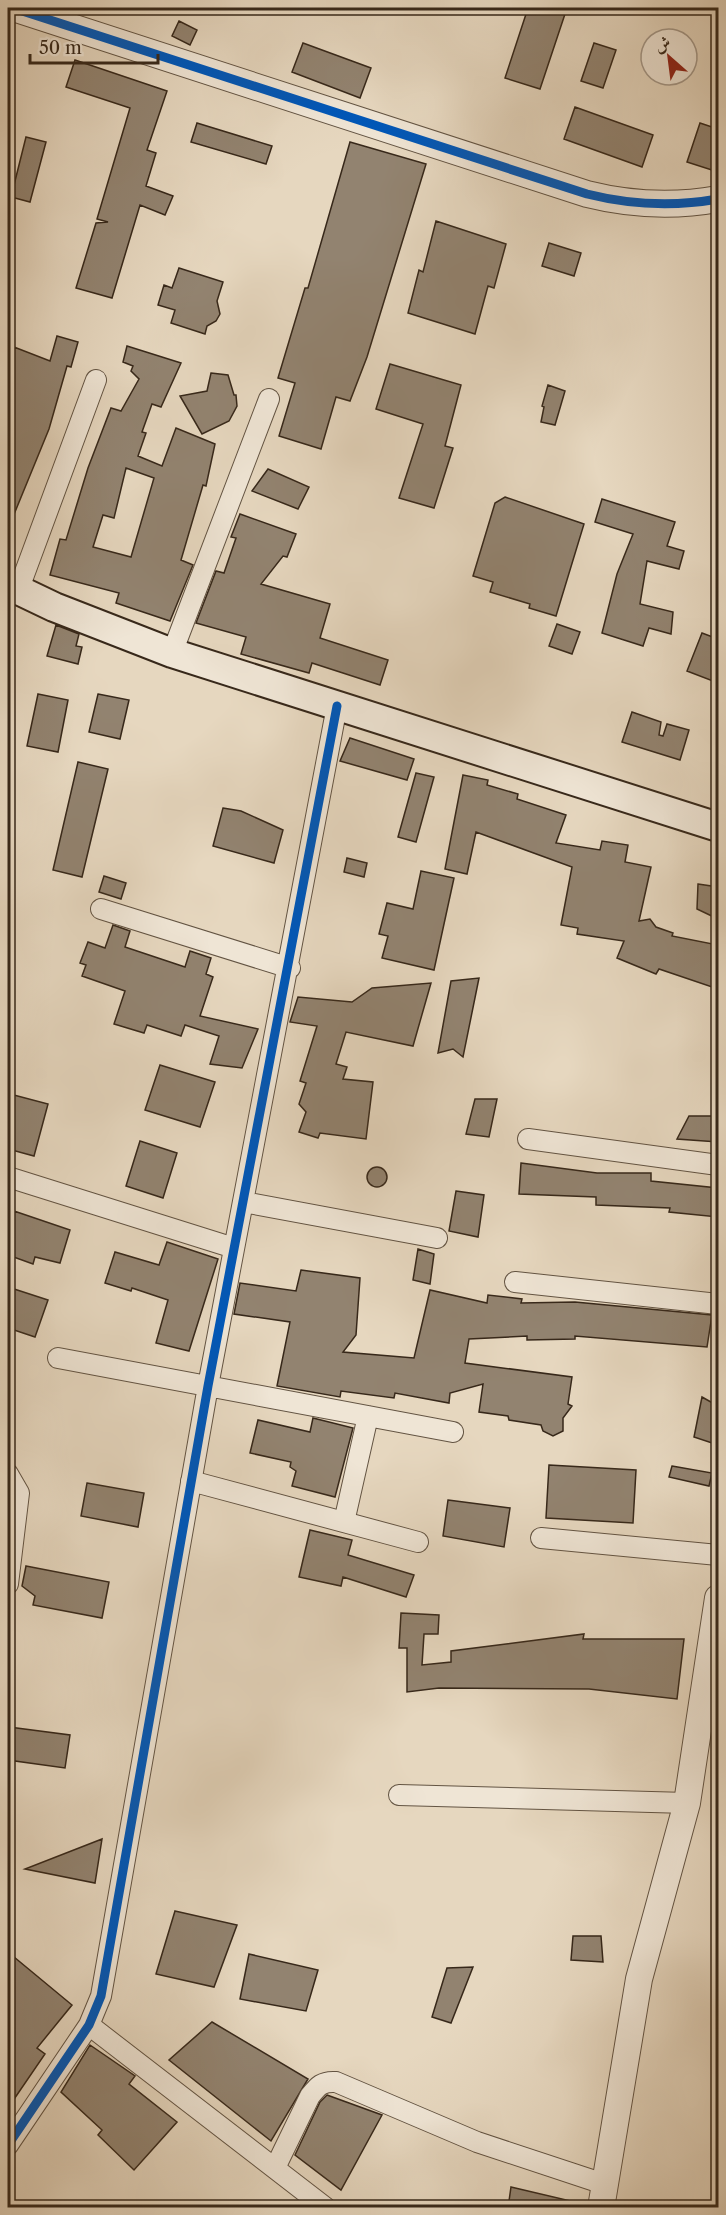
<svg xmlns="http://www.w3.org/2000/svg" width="726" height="2215" viewBox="0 0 726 2215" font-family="'Libre Caslon Text',Amiri,serif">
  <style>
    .building { fill: #928370; stroke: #37281a; stroke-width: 1.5; fill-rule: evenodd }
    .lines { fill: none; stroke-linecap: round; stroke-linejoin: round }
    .minor-casing { stroke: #635443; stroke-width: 22 }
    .tertiary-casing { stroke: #635443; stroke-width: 28 }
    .secondary-casing { stroke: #37281a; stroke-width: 32 }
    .minor { stroke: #efe5d5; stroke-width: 20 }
    .tertiary { stroke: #efe5d5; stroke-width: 26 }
    .secondary { stroke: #efe5d5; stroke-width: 28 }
    .cycleway-casing { stroke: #efe5d5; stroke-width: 13 }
    .cycleway { stroke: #0057b8; stroke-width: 9 }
  </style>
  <rect width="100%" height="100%" fill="#e6d7bf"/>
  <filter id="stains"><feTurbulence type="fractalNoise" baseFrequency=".00333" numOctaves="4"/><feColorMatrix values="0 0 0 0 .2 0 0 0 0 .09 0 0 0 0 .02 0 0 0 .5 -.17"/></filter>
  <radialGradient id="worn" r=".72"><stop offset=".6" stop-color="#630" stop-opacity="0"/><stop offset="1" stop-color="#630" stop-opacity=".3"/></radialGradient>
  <path class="building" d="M528,8h39l-27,81 -35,-11z
    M179,21l18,9 -7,15 -18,-9z
    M303,43l68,25 -11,30 -68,-26z
    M594,43l22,7 -13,38 -22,-7z
    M75,60l92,31 -20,59 9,3 -10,33 27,10 -8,19 -25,-10 -28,93 -36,-10 20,-65 12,-1 -11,-3 33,-111 -64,-21z
    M575,107l78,28 -11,32 -78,-28z
    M197,123l75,23 -6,18 -75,-22z
    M700,123l18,6v43l-31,-10z
    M26,137l20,5 -16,60 -19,-5z
    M350,142l76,22 -59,193 -17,44 -14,-4 -15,52 -42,-13 16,-53 -17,-5 27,-90h3z
    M436,221l70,23 -12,44 -6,-2 -13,48 -67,-21 11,-43 4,2z
    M549,243l32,10 -7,23 -32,-10z
    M179,268l44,14 -6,19 3,13 -4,7 -9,5 -2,8 -34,-11 4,-13 -17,-5 6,-20 8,3z
    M57,336l21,6 -7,25 -4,-1 -18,63 -41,100v-166l6,-16 36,14z
    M127,346l54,17 -20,44 -9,-3 -10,28 4,1 -8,23 24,10 14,-38 39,16 -9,42 -3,-1 -22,75 12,5 -23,56 -54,-18 3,-10 -69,-18 10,-36 6,1 22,-72 23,-60 10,3 18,-32 -8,-8 2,-5 -10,-4zM126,468l28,10 -23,79 -38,-10 10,-32 11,3z
    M390,364l71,21 -16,61 8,2 -19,60 -35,-10 24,-74 -47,-15z
    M211,373l17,2 6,20h2l1,11 -8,15 -27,13 -22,-38 27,-5z
    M548,385l17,6 -10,34 -14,-3 3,-15 -2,-1z
    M268,469l41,18 -11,22 -46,-18z
    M505,497l79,27 -28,92 -27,-8 1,-4 -40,-12 3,-10 -20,-6 22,-73z
    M602,499l73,23 -8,24 17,5 -5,18 -32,-8 -7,43 33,8 -2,22 -22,-6 -6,18 -41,-13 15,-59 16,-40 -38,-12z
    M240,514l56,20 -9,23 -4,-1 -22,28 69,20 -10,34 68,22 -8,25 -68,-22 -3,10 -68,-19 5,-17 -50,-14 20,-52 8,2 12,-35 -5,-1z
    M557,624l23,8 -8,22 -23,-8z
    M56,625l23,9 -3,12 6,1 -4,17 -31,-8z
    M702,633l16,6v44l-31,-12z
    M38,694l30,6 -10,52 -31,-6z
    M98,694l31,6 -9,39 -31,-7z
    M632,712l29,10 -2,13 4,1 4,-12 22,6 -9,30 -58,-18z
    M350,738l64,21 -7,21 -67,-19z
    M78,762l30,7 -26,108 -29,-7z
    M416,773l18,4 -18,65 -18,-5z
    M463,775l25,5 -1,5 31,9 -1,5 49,16 -10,28 44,7 2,-9 26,4 -3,17 26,5 -12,54 11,-2 6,8 17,6 -1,3 46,9v44l-59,-20 -3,5 -39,-16 7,-17 -47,-7 1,-6 -17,-3 11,-58 -96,-35 -9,42 -22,-5z
    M223,808l18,3 42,19 -9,33 -61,-17z
    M347,858l20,5 -3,14 -20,-5z
    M421,871l33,7 -20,92 -52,-12 6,-22 -9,-2 8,-31 26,6z
    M104,876l22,7 -5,16 -22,-7z
    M698,884l20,3v32l-21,-10z
    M113,925l17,6 -5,16 60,20 5,-16 21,7 -5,16 7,3 -13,39 58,13 -16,39 -32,-4 9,-28 -34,-11 -4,11 -34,-11 -3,8 -30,-9 11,-33 -43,-15 4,-11 -6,-2 8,-21 17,6z
    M479,978l-16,79 -10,-8 -15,4 13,-72z
    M431,983l-18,63 -67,-14 -10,32 11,3 -4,12 30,3 -7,57 -46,-6 -2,5 -19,-6 7,-20 -7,-8 7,-21 -6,-2 17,-55 -27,-4 8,-25 54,5 20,-14z
    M160,1065l55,17 -15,45 -55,-17z
    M10,1094l38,10 -14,52 -26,-7v-45z
    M475,1099h22l-8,38 -23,-3z
    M689,1116h29v26l-41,-3z
    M140,1141l37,12 -14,45 -37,-12z
    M521,1163l76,10h54v8l67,7v29l-49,-5 1,-4 -74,-3v-8l-77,-3z
    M367 1177a10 10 0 1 1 20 0a10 10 0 1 1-20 0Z
    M456,1191l28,4 -6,42 -29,-6z
    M14,1211l56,19 -10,33 -25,-6 -2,7 -25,-9v-19z
    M167,1242l51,17 -29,92 -33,-8 12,-43 -36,-12 -1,3 -26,-8 10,-31 44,13z
    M418,1249l16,5 -4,30 -17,-4z
    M301,1270l59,8 -4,57 -13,17 71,6 16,-68 57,13 1,-8 34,4 -1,4 54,-1 137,13 -5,32 -132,-11v3l-48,1v-4l-58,3 -4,24 107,14 -4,27 4,2 -9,12v13l-10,5 -10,-5 -2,-6 -32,-5 -1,-4 -29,-4 4,-28 -33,9 -1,10 -54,-10 -1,5 -53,-7 -1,6 -63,-11 13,-64 -56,-8 6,-31 56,8z
    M8,1287l40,13 -13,37 -27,-9z
    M702,1397l16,9v39l-24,-8z
    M313,1418l40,10 -18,69 -43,-11 4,-15 -6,-4 1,-5 -41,-9 8,-33 52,12z
    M549,1465l87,5 -3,53 -87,-5z
    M672,1466l40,7 -3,13 -40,-9z
    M87,1483l57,10 -6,34 -57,-11z
    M448,1500l62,8 -6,39 -61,-11z
    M310,1530l42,10 -4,15 66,20 -8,22 -63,-20 -2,9 -42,-9z
    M26,1566l83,16 -7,36 -69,-13 2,-9 -13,-10z
    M401,1613l38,2 -1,19h-14l-2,31 29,-3v-11l133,-17 -1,5h101l-7,60 -88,-10 -150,-1 -32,4v-44h-8z
    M9,1727l61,8 -5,33 -57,-8z
    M102,1839l-7,44 -70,-14z
    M175,1911l62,14 -23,62 -58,-13z
    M573,1936h28l2,26 -32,-2z
    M8,1952l64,53 -35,43 8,6 -37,54z
    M249,1954l69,16 -12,41 -66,-12z
    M473,1967l-22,56 -19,-6 15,-49z
    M212,2022l96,57 -37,62 -102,-81z
    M90,2045l45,31 -6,8 48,38 -43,48 -36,-35 4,-5 -41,-38z
    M327,2095l55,20 -41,75 -46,-35 25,-53z
    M511,2187l64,15v6h-67z"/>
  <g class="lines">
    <g class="minor-casing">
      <path id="minor" d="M18,591l78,-211
        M172,653l97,-254
        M101,909l189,59
        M528,1139l190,26
        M8,1177l226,71
        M243,1202l194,36
        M515,1282l203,22
        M58,1358l395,74
        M8,1474l11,19 -11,91
        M191,1481l227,61
        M344,1522l24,-106
        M541,1538l177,17
        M399,1795l288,8
        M89,2025l237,183
        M8,2145l81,-120 12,-29 107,-610 129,-680
        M275,2168l35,-72c8,-10 12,-15 26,-14l141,60 127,42"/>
    </g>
    <g class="tertiary-casing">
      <path id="tertiary" d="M13,8l574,186c44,11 86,13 131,5
        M601,2208l38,-229 48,-176 31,-205"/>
    </g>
    <g class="secondary-casing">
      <path id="secondary" d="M8,585l46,22 118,46 546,174"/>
    </g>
    <use href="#minor" class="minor"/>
    <use href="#tertiary" class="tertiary"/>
    <use href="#secondary" class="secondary"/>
    <g class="cycleway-casing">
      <path id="cycleway" d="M13,8l574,186c44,11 86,13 131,5
        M8,2145l81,-120 12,-29 107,-610 129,-680"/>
    </g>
    <use href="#cycleway" class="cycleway"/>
  </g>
  <rect width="726" height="2215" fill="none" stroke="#e6d7bf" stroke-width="30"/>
  <rect x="9" y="9" width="708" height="2197" fill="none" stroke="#37281a" stroke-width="3"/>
  <rect x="15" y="15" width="696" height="2185" fill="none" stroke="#37281a" stroke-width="1.5"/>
  <g transform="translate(669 57) rotate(332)"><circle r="28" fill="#efe5d5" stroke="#a5998a" stroke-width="1.5"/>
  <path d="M0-4.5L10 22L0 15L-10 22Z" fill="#8f2418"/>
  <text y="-9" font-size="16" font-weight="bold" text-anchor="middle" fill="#37281a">ش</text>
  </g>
  <path d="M30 54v9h128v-9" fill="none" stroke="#37281a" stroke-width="3"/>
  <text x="39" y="54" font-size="18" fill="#37281a" stroke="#efe5d5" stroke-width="4.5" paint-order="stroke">50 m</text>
  <rect width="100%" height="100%" filter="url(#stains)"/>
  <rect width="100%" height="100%" fill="url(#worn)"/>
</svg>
